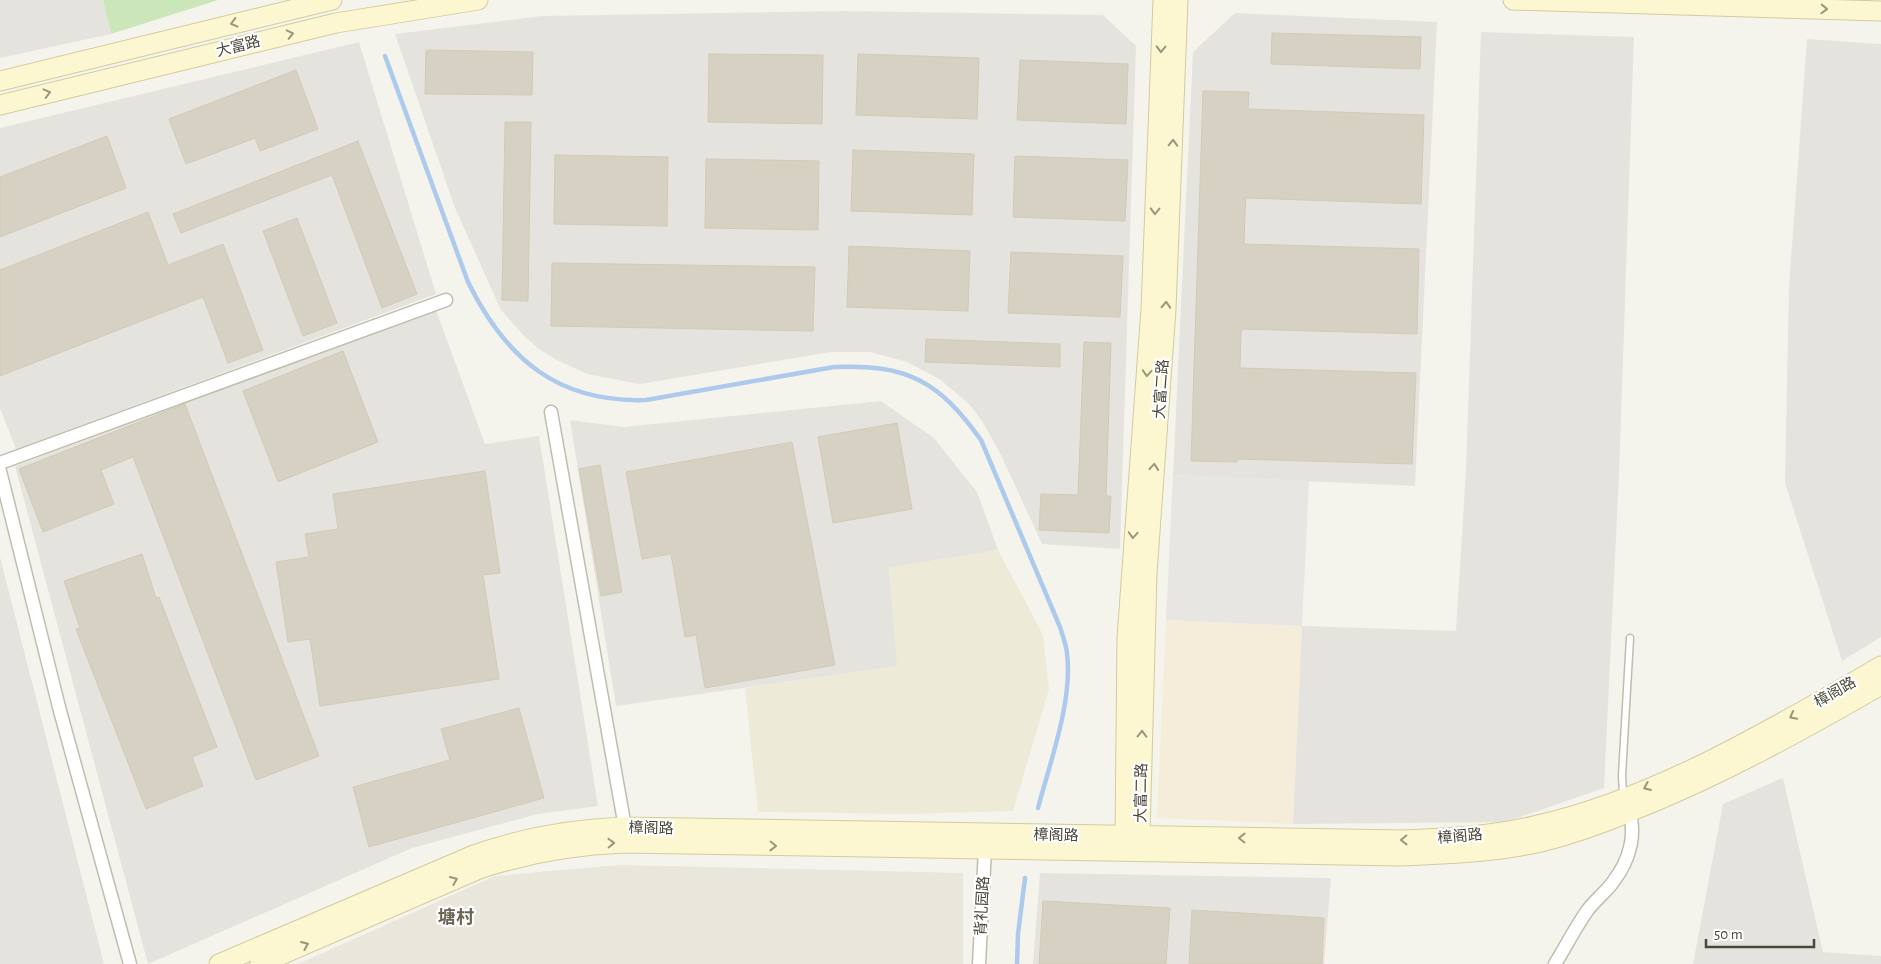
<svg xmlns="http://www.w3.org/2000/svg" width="1881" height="964" viewBox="0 0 1881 964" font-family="'Alegreya Sans','Noto Sans SC',sans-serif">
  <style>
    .residential { fill: #e9e6db }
    .commercial { fill: #f5edd9 }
    .industrial { fill: #e5e3dd }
    .education { fill: #edead7 }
    .green { fill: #cbe6b8 }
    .parking { fill: #e7e6e3 }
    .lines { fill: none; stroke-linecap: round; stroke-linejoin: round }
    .stream { stroke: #adcaed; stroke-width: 4.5 }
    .building { fill: #d6d1c2; stroke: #d1cab6 }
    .lane-casing { stroke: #c0bdaf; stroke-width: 9 }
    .street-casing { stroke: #c0bdaf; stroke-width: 15 }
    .secondary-casing { stroke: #d2cb9e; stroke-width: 21 }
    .lane { stroke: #fff; stroke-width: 6 }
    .street { stroke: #fff; stroke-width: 12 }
    .secondary { stroke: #fcf7d0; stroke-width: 19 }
    .oneway { stroke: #9a967e }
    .labels { text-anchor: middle; stroke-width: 4.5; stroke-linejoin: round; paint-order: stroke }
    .street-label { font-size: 15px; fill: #49463a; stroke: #fff }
    .quarter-label { font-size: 18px; font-weight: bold; fill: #6c6552; stroke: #fff }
  </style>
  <rect width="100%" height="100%" fill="#f5f4ec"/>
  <path class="residential" d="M619,865l344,8v91h-665l197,-88z"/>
  <path class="commercial" d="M1166,620l136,6 -9,198 -136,-6z"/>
  <path class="industrial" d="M0,0h103l8,34 -111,24z
    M845,11l258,4 33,31 -16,503 -78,-5 -41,-89 -19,-34 -12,-16 -29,-25 -34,-18 -37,-10h-39l-191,32 -53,-10 -32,-15 -16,-10 -14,-12 -24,-27 -46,-102 -60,-174 147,-18z
    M1235,13l202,9 -22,464 -242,-11 20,-423z
    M1481,32l153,5 -15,438 -15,313 -98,34 -213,2 9,-198 154,5 10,-161z
    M1807,39l74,5v593l-39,24 -57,-178 4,-196z
    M359,42l77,252 -420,155 -16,-41v-280z
    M436,310l49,134 54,-8 59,370 -60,8 -126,34 -264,116 -133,-498z
    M881,401l53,37 43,54 21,58 -109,18 9,98 -282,40 -46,-286 54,7z
    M0,557l104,407h-104z
    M1783,778l40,174 58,4v8h-188l30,-160z
    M1040,873l291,5 -7,86h-291z"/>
  <path class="education" d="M998,550l45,85 6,54 -36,122 -103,3 -152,-2 -13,-124 152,-22 -8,-98z"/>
  <path class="green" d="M103,0h115l-107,34z"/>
  <path class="parking" d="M1173,475l136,6 -7,145 -136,-6z"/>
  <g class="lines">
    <path class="stream" d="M385,56l83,226c38,77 90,121 178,118l188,-33c73,-3 105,14 147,73l79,187c3,9 6,18 7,26 6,48 -17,109 -29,155
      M1017,964l1,-30 7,-56"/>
  </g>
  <path class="building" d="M1272,33l149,4 -1,32 -149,-5z
    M426,50l107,2 -1,43 -107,-1z
    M709,54l114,1 -1,69 -114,-2z
    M858,54l121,4 -2,61 -121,-4z
    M1020,60l108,4 -2,60 -109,-4z
    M296,70l22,59 -58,22 -5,-13 -69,26 -17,-45z
    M1203,91l46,1 -1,17 176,6 -3,89 -175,-6 -1,14 -1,32 175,5 -2,85 -175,-5 -1,3 -1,36 176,5 -4,91 -175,-5v3l-46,-1z
    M505,122h26l-3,179 -26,-1z
    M107,136l19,52 -126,49v-60z
    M358,141l59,153 -35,14 -50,-133 -151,58 -8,-19z
    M853,150l121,4 -2,61 -121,-4z
    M555,155l113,2 -1,69 -113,-2z
    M1015,156l113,4 -3,61 -112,-4z
    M706,159l113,2 -1,69 -113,-2z
    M148,212l20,53 55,-21 40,106 -35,13 -25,-66 -203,79v-106z
    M297,218l40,105 -34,13 -40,-105z
    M849,246l121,5 -2,60 -121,-4z
    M1011,252l112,4 -3,61 -112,-4z
    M552,263l263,4 -2,64 -262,-5z
    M926,339l134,5v23l-135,-5z
    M1084,342l27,1 -5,153h5l-2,37 -70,-3 2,-36 37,1z
    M343,351l35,91 -100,40 -35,-91z
    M185,404l134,352 -63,24 -123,-323 -32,13 13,34 -71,28 -24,-63z
    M897,423l15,86 -79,14 -15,-86z
    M792,442l43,223 -130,23 -9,-53 -11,2 -14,-83 -29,5 -16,-87z
    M600,465l22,127 -21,4 -22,-127z
    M485,471l15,102 -17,2 16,104 -179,27 -10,-67 -22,3 -12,-80 33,-5 -4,-23 33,-5 -5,-35z
    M142,554l14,44 3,-1 58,150 -25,10 11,29 -57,23 -70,-180 4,-1 -16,-47z
    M519,708l25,90 -175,49 -16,-60 97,-27 -9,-31z
    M1043,901l127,7 -4,56h-127z
    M1192,910l132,8 -2,46h-133z"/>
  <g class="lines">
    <g class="lane-casing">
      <path id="lane" d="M1623,796l-1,-21 8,-137"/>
    </g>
    <g class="street-casing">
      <path id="street" d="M551,412l74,415
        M0,463l446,-163
        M0,471l60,240 70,253
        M979,964l6,-115
        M1555,964c11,-18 20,-36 32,-53 8,-11 19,-19 26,-29 17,-22 25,-50 14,-76"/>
    </g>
    <g class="secondary-casing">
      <path id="secondary" d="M1513,0l368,11
        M0,81l332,-81
        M0,105l336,-82 142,-23
        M1130,846l-5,-10 2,-198 24,-329 12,-309
        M1136,846l4,-10 7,-263 19,-264 12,-309
        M219,964l255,-109c50,-18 98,-26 151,-28l778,13c45,-2 91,-4 135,-15 119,-27 238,-98 343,-159
        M260,964l219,-95c48,-16 94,-24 145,-26l777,13c48,-2 94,-4 140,-14 32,-8 63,-19 93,-32 86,-34 167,-79 247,-125"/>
    </g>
    <use href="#lane" class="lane"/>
    <use href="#street" class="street"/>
    <use href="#secondary" class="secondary"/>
  </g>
  <defs><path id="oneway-chevron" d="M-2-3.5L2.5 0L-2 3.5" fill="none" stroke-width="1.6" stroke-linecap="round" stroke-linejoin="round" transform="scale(1.25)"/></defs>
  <g class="oneway">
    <use href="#oneway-chevron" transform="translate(1824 9) rotate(2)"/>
    <use href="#oneway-chevron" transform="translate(234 23) rotate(166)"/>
    <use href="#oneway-chevron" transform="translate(290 34) rotate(-13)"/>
    <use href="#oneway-chevron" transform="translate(1161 49) rotate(92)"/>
    <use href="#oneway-chevron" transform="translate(47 93) rotate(-14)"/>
    <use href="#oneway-chevron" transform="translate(1173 143) rotate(-88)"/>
    <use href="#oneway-chevron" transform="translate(1155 211) rotate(92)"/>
    <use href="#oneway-chevron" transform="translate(1166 305) rotate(-87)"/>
    <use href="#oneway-chevron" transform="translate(1147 373) rotate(94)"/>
    <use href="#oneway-chevron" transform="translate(1154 467) rotate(-85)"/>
    <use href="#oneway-chevron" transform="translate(1133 535) rotate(94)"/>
    <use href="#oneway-chevron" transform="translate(1793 716) rotate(152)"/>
    <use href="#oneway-chevron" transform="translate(1142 734) rotate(-89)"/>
    <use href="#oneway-chevron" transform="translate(1647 787) rotate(157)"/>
    <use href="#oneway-chevron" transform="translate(1242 838) rotate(-179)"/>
    <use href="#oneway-chevron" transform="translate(1404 840) rotate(179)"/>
    <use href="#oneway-chevron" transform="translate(611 843) rotate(-2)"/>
    <use href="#oneway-chevron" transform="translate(773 846) rotate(1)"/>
    <use href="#oneway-chevron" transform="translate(454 880) rotate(-23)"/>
    <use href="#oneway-chevron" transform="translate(305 945) rotate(-23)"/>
  </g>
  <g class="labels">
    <g class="street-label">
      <text transform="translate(238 46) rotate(-14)" y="5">大富路</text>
      <text transform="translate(1161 389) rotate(-86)" y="5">大富二路</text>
      <text transform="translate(1835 692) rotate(-30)" y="5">樟阁路</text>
      <text transform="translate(1141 793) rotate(-89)" y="5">大富二路</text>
      <text transform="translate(651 828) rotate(1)" y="5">樟阁路</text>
      <text transform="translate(1056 835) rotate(1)" y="5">樟阁路</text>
      <text transform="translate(1460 836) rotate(-5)" y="5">樟阁路</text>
      <text transform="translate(982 906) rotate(-87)" y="5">背礼园路</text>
    </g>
    <g class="quarter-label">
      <text x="456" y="923">塘村</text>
    </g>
  </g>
  <path d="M1706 939v8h108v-8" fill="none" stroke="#49463a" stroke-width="2.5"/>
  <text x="1714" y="939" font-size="15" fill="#49463a" stroke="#ffffff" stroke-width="4" paint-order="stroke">50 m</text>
</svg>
